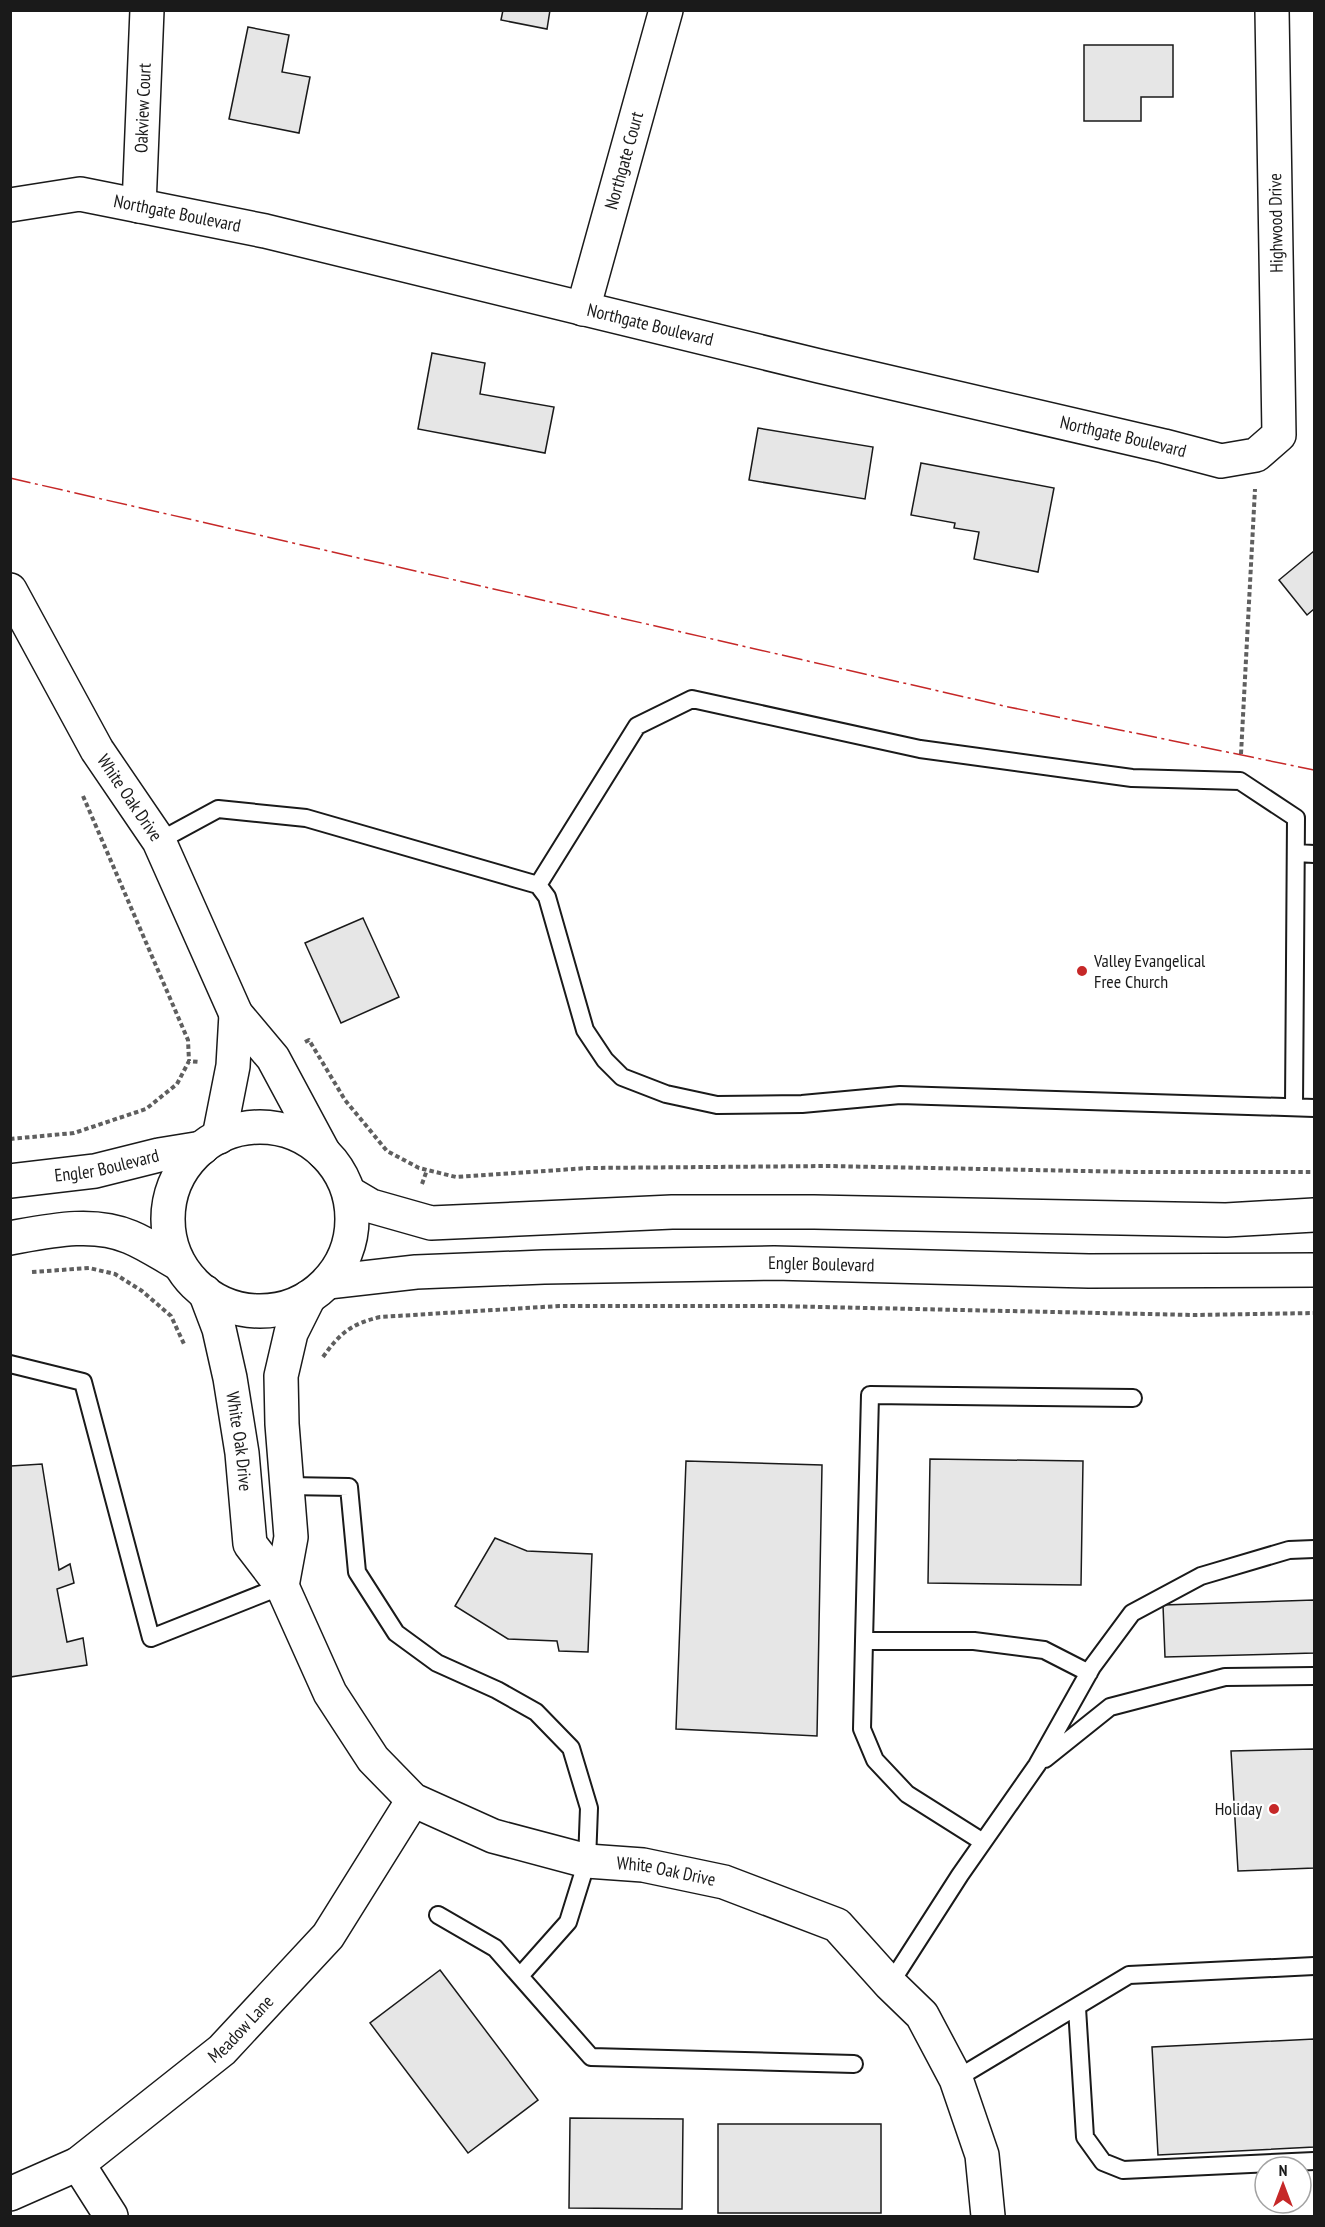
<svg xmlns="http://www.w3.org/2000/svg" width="1325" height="2227" viewBox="0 0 1325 2227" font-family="'PT Sans Narrow',sans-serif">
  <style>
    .building { fill: #e6e6e6; stroke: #1a1a1a; stroke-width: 1.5 }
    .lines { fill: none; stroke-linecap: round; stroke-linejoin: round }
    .lane-casing { stroke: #1a1a1a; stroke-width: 20 }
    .street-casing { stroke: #1a1a1a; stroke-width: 36 }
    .secondary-casing { stroke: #1a1a1a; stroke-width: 36 }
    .path { stroke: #5f5f5f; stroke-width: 4; stroke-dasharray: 4.5 3; stroke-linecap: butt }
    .lane { stroke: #fff; stroke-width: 16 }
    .street { stroke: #fff; stroke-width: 33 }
    .secondary { stroke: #fff; stroke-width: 33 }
    .power { stroke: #c62828; stroke-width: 1.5; stroke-dasharray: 21 4.5 3 4.5; stroke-linecap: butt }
    .poi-dot { fill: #c62828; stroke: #fff; stroke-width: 2 }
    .labels { text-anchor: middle; stroke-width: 4.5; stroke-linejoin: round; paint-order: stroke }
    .street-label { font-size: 18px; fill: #1a1a1a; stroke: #fff }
    .poi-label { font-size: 18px; fill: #1a1a1a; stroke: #fff; text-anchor: start }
  </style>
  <rect width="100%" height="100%" fill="#fff"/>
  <path class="building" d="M503,10h47l-3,19 -46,-9z
    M248,27l41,8 -7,37 28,5 -11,56 -70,-14z
    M1084,45h89v52h-32v24h-57z
    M432,353l53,10 -5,31 74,13 -9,46 -127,-24z
    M758,428l115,19 -8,52 -116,-19z
    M921,463l133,25 -16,84 -64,-13 5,-27 -25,-4 1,-5 -44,-8z
    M1314,551v58l-7,6 -28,-35z
    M363,918l36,79 -58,26 -36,-80z
    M930,1459l153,2 -2,124 -153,-2z
    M686,1461l136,4 -5,271 -141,-7z
    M10,1464l1,2 31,-2 17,106 11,-6 4,19 -17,6 10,53 16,-4 4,27 -77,12z
    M495,1538l32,13 65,3 -4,98 -29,-1 -2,-10 -49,-2 -53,-33z
    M1314,1600v53l-149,4 -2,-52z
    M1314,1749v119l-76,3 -7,-120z
    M440,1970l98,130 -70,53 -98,-130z
    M1314,2039v108l-156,8 -6,-108z
    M570,2118l113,1 -1,90 -113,-1z
    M718,2124h163v89h-163z"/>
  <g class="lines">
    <g class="lane-casing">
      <path id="lane" d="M159,841l59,-32 88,9 232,67 9,12 38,133 20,30 17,17 44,17 51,11 85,-1 98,-9 414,13
        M1296,853l18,1
        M538,885l99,-159 55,-27 228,50 212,29 108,3 56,37 -2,289
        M10,1364l73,18 68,256 131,-52
        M287,1486l62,1 8,85 39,61 41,30 60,27 39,22 35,36 18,60 -2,53 -19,61 -48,54
        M864,1641l6,-246 263,3
        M1045,1759l65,-52 115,-30 89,-1
        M983,1842l-76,-48 -32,-34 -13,-31 2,-88h110l70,9 45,23
        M438,1915l57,33 96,109 263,7
        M890,1984l70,-109 77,-110 55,-98 40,-54 69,-37 88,-26 25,-1
        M1077,2008l8,129 18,25 20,8 191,-9
        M956,2079l173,-104 185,-9"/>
    </g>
    <g class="street-casing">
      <g id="street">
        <path id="s1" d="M10,205l70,-11 185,37 554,135 345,80 57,15 35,-6 23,-20 -7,-425"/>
        <path id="s2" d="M139,206l8,-196"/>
        <path id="s3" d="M583,309l83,-299"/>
        <path id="s4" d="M10,590l87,160 62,91 77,173 37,44 51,95"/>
        <path d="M219,1137l14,-71 3,-52"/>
        <path id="s5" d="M205,1292l14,37 11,49 12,75 8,91 32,42 48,107 43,66 40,41 80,36 94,25 56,4 81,17 113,43 53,59 32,31 34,64 26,76 6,61"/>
        <path d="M282,1586l9,-49 -9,-113 -1,-48 10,-43 18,-36"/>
        <path d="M78,2164l33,52"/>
        <path id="s6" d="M10,2194l68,-30 144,-114 106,-114 85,-136"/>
      </g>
    </g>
    <g class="secondary-casing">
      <g id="secondary">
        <circle cx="260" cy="1219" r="92"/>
        <path id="s7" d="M10,1181l85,-10 64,-16 43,-7"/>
        <path d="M349,1193l22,13 60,17 241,-11h142l412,8 88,-5"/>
        <path d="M10,1238c39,-7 83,-17 120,-1 17,7 33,18 49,27"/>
        <path id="s8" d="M328,1282l88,-10 128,-5 230,-4 315,8 225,-1"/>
      </g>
    </g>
    <path class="path" d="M1241,754l14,-265
      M83,796l105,244 1,21
      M305,1042l4,-2 36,60 42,51 32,17 37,9 132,-9 240,-2 307,6h179
      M10,1139l64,-6 72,-24 31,-25 12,-23 10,1
      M422,1184l5,-14
      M32,1272l57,-4 26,6 27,17 29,25 13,28
      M323,1357c17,-24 28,-33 57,-40l179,-11h217l417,9 121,-2"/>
    <use href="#lane" class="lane"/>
    <use href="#street" class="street"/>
    <use href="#secondary" class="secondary"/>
    <path class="power" d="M10,478l994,228 310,64"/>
  </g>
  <g class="poi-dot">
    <circle cx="1082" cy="971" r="6"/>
    <circle cx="1274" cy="1809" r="6"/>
  </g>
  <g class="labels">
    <g class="street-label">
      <text dy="6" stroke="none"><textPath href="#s2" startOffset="98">Oakview Court</textPath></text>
      <text dy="6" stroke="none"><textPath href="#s3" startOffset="154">Northgate Court</textPath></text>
      <text dy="6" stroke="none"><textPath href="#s1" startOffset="170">Northgate Boulevard</textPath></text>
      <text transform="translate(1276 223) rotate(-91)" y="6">Highwood Drive</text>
      <text dy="6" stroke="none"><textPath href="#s1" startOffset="656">Northgate Boulevard</textPath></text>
      <text dy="6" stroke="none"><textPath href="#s1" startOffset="1142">Northgate Boulevard</textPath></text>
      <text dy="6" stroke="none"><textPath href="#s4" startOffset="240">White Oak Drive</textPath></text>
      <text dy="6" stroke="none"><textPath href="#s7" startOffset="98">Engler Boulevard</textPath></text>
      <text dy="6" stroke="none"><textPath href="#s8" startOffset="494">Engler Boulevard</textPath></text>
      <text dy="6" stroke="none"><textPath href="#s5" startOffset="154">White Oak Drive</textPath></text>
      <text dy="6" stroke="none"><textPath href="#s5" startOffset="828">White Oak Drive</textPath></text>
      <text dy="6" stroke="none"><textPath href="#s6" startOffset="286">Meadow Lane</textPath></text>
    </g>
    <g class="poi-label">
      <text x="1094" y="967">Valley Evangelical<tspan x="1094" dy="21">Free Church</tspan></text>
      <text x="1262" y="1815" text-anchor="end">Holiday</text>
    </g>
  </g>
  <rect width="1325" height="2227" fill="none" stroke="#1a1a1a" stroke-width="24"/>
  <g transform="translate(1283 2185)"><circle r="28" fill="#ffffff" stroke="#a3a3a3" stroke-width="1.5"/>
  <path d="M0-4.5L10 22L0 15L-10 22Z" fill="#c62828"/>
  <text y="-9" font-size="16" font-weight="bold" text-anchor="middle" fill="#1a1a1a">N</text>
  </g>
</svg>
